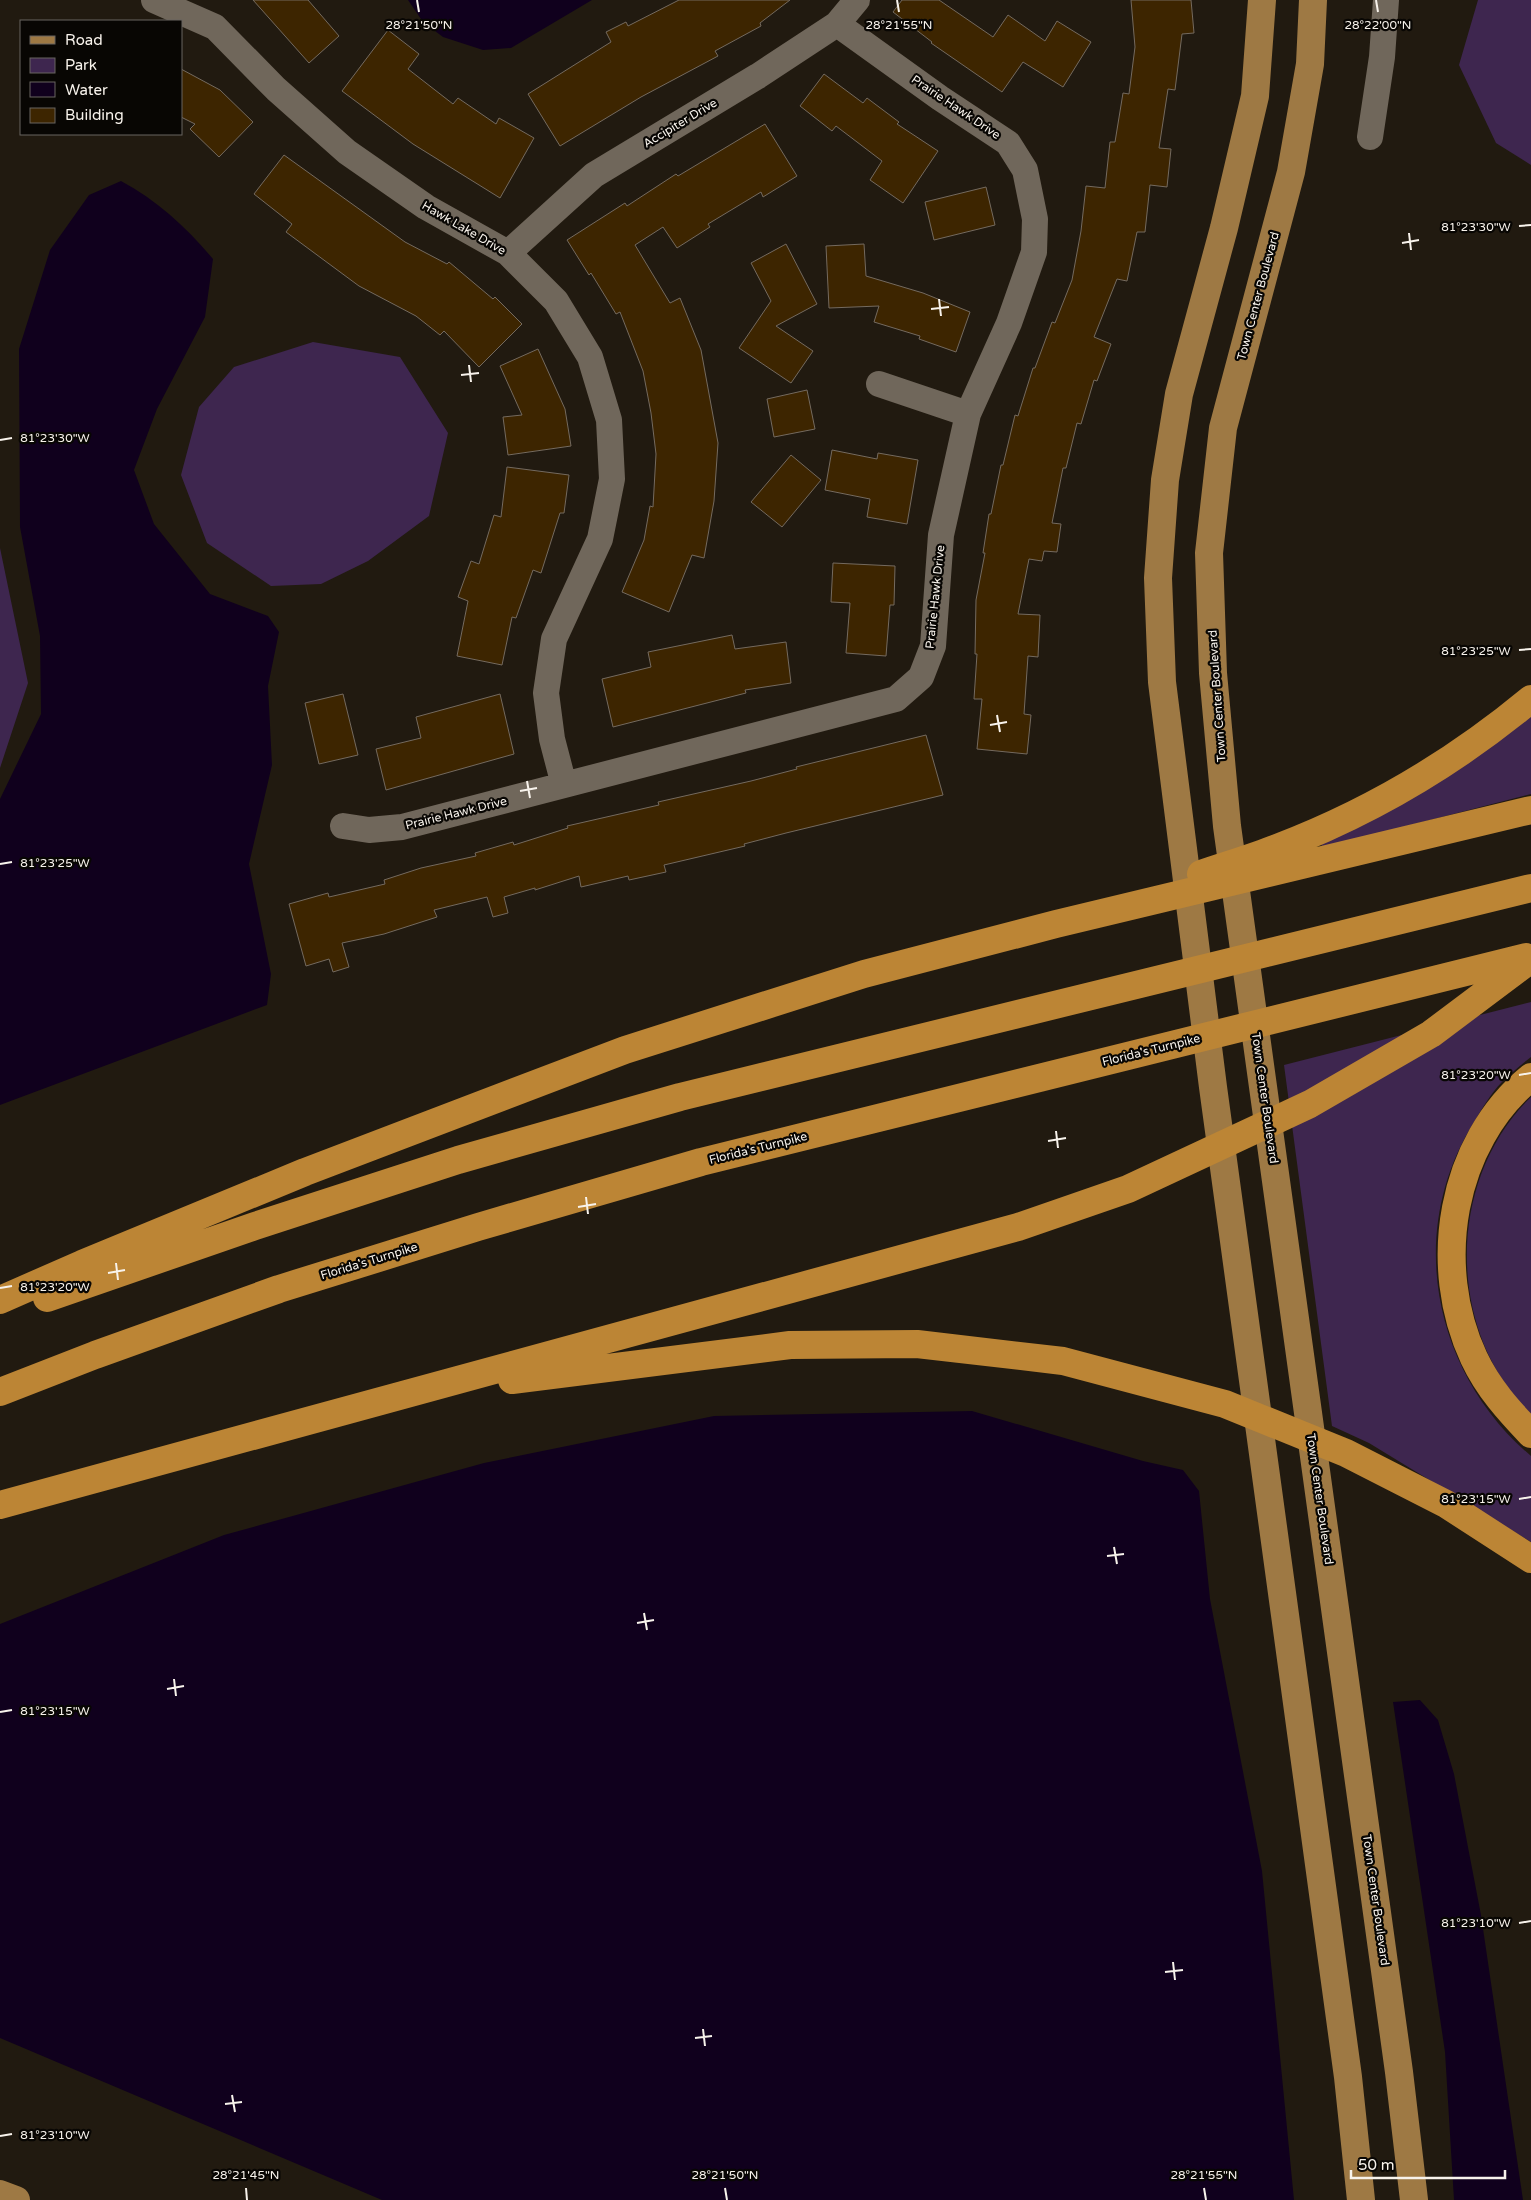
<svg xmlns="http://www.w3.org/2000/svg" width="1531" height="2200" viewBox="0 0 1531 2200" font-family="'Varela Round',sans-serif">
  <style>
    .green { fill: #3e264f }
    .water { fill: #10001d }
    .building { fill: #3d2500; stroke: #746a5f }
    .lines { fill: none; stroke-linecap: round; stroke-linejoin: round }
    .minor { stroke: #70675b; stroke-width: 26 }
    .major { stroke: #9e7944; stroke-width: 28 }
    .highway { stroke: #bc8535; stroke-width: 28 }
    .ticks { fill: none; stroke: #f8f3ec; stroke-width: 2 }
    .labels { text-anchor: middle; stroke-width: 4.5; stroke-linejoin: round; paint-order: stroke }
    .street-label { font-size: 12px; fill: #f8f3ec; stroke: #080603 }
    .ticks-label { font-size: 12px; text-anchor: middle; fill: #f8f3ec; stroke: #080603; stroke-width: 4.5; stroke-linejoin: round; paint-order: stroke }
  </style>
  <rect width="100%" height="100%" fill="#211a10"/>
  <path class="green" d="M1478,0h53v165l-35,-22 -37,-78z
    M313,342l87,15 48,76 -19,83 -61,45 -47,23 -50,2 -64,-43 -26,-68 18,-68 35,-40z
    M0,548l28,135 -28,85z
    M1531,713v81l-209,54 -1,-7z
    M1531,1002v55c-10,8 -20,16 -29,25 -11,11 -20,27 -28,40 -69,110 -41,251 57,334v86l-162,-99 -37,-17 -48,-361z
    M1531,1097v317c-86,-82 -85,-235 0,-317z"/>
  <path class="water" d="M408,0h184l-81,48 -28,2 -40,-13 -20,-15z
    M121,181c37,20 65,46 92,78l-8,58 -48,92 -23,61 20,54 56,70 58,22 11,16 -11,54 4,79 -23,99 22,110 -4,31 -267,100v-306l41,-85 -1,-78 -20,-109 -1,-178 31,-99 39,-55z
    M972,1411l171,50 40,9 16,21 11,108 52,272 32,329h-912l-382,-162v-414l224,-89 260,-72 230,-47z
    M1420,1700l18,20 16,54 27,141 42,285h-69l-9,-148 -52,-350z"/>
  <path class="building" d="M253,0h55l31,36 -30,27z
    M679,0h111l-30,23 1,3 -46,25 3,5 -77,41 -81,49 -32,-52 83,-52 -5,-10 20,-10 2,4z
    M902,0h37l54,37 15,-22 37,26 12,-20 34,21 -28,45 -40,-25 -21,30 -71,-49 1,-1 -39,-30z
    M1131,0h60l3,33 -12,1 -7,56 -7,-1 -9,59 12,1 -4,38 -17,-2 -5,47h-8l-10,49 -10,-2 -23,58 17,7 -14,37 -3,-1 -13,44 -4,-1 -11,45h-3l-11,55 9,1 -4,28 -13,-1 -2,10 -13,-2 -11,55 22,1 -2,42 -10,-1 -4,58 7,1 -4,39 -50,-5 5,-50h-8l3,-45h-2l1,-54 9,-47h-2l6,-39h2l10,-49h2l12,-50 3,1 15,-48h2l17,-46 3,1 17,-43 9,-49 5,-45 19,2 5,-46h5l8,-49 6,1 6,-47z
    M388,30l31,24 -11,15 45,35 5,-6 38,26 3,-6 35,20 -34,60 -87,-54 -71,-53z
    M181,69l39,21 33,32 -34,35 -29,-28 5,-5 -14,-7z
    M824,74l39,29 4,-5 32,24 -2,2 41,27 -35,52 -33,-23 12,-19 -46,-35 -4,5 -32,-25z
    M765,124l32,52 -34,21 -2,-5 -53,32 2,3 -33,21 -14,-21 -28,18 35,58 10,-5 21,52 17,93 -4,58 -10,57 -12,-3 -23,57 -47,-20 22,-52 6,-34 3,1 3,-53 -5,-41 -8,-42 -23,-59 -4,2 -25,-41 -2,2 -22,-35 58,-37 2,3 49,-32 2,2z
    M284,155l121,87 42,22 2,-2 44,37 2,-2 27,27 -43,43 -35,-36 -4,4 -24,-19 -57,-30 -73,-54 6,-8 -38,-30z
    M986,187l9,38 -61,15 -9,-38z
    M786,244l31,60 -41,22 37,25 -22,32 -52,-35 32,-47 -20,-38z
    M864,244l2,32 57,17 47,19 -14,40 -37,-13 1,-3 -46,-14 5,-16 -50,2 -3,-62z
    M538,349l27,60 6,37 -63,9 -5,-38 19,-2 -22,-49z
    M807,390l8,39 -41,8 -7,-38z
    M832,450l45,9 1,-6 40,7 -11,64 -40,-7 3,-18 -45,-9z
    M791,455l30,25 -39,47 -31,-25z
    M507,467l62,8 -5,38h-4l-19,60 -8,-3 -17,48 -4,-1 -10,48 -45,-9 11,-55 -10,-4 13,-36 8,3 15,-49 7,2z
    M833,563l62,3 -1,39h-4l-4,51 -40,-3 4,-50 -19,-1z
    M732,635l3,14 51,-7 5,41 -46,7 1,3 -133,34 -11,-48 49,-12 -3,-15z
    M343,694l15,61 -39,9 -14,-61z
    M500,694l14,60 -128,36 -10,-41 45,-11 -5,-21z
    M926,735l17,60 -157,38 -42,11 1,2 -81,19 2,7 -37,8 -1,-4 -47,11 -2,-11 -44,14v-2l-31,9 4,16 -15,4 -6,-20 -53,13 3,7 -53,17 -42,9 7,24 -16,5 -4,-13 -23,7 -17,-62 39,-11 1,4 56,-13 -1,-4 37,-12 55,-12 -1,-3 38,-11 1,3 54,-17 -1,-2 92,-21 -1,-3 93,-21 46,-12 -1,-2z"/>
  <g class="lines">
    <path class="minor" d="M154,0l61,27 61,62 71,63 79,55 82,46 48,48 34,56 19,63 3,59 -12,60 -46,100 -8,54 6,46 12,46
      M1370,137l12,-80 4,-57
      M508,253l86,-78 164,-99 79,-52 20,-24
      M879,384l89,30
      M343,826l26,4 33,-3 494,-128 25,-22 12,-31 8,-111 27,-121 41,-91 25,-71 1,-33 -10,-49 -17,-27 -68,-45 -103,-74"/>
    <path class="major" d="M1262,0l-7,96 -31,132 -45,166 -14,86 -7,98 4,104 51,405 135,990 13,123
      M1313,0l-3,64 -19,108 -68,256 -14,125 4,120 14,153 172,1246 15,128
      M0,2194l16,6"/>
    <path class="highway" d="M1201,874c26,-9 51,-16 76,-26 92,-35 178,-86 254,-149
      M1531,1077c-81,66 -100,189 -57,281 14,30 35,53 57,76
      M47,1298l208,-72 203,-66 222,-63 851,-209
      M0,1300l82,-36 223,-92 320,-122 239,-76 192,-50 475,-114
      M512,1380l278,-35 127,-1 146,17 162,43 121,49 100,51 85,55
      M0,1392l95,-37 184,-66 199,-62 223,-65 825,-205
      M0,1505l1018,-278 110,-38 182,-85 121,-70 100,-75"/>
  </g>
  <path class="ticks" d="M417,0l2,12M897,0l2,12M1376,0l2,12M1519,226l12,-1M1409,233l2,17M1402,243l17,-3M939,299l2,17M931,309l18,-2M469,365l2,17M461,375l18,-2M0,440l12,-2M1519,650l12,-1M997,715l3,17M990,725l17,-3M527,781l3,17M520,791l17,-3M0,864l12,-2M1519,1075l12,-2M1056,1131l2,17M1048,1141l18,-3M586,1197l2,17M578,1207l18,-3M116,1263l2,17M108,1273l17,-3M0,1288l12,-2M1519,1499l12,-2M1114,1547l3,17M1107,1556l17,-2M644,1613l3,17M637,1623l17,-3M174,1679l2,17M167,1689l17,-3M0,1712l12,-2M1519,1923l12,-2M1173,1962l2,18M1165,1972l18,-2M703,2029l2,17M695,2038l17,-2M232,2095l3,17M225,2104l17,-2M0,2136l12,-2M246,2188l1,12M725,2188l2,12M1204,2188l2,12"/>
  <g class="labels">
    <g class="street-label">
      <text transform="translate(956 107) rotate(34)" y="4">Prairie Hawk Drive</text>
      <text transform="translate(680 123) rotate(-31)" y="4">Accipiter Drive</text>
      <text transform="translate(464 228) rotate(30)" y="4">Hawk Lake Drive</text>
      <text transform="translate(1258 296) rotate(-75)" y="4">Town Center Boulevard</text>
      <text transform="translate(935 597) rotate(-84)" y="4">Prairie Hawk Drive</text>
      <text transform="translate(1217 696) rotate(-94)" y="4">Town Center Boulevard</text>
      <text transform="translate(456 813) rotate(-14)" y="4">Prairie Hawk Drive</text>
      <text transform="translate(1151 1050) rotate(-14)" y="4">Florida's Turnpike</text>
      <text transform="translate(1265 1098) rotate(82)" y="4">Town Center Boulevard</text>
      <text transform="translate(758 1148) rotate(-14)" y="4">Florida's Turnpike</text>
      <text transform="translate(369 1261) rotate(-17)" y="4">Florida's Turnpike</text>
      <text transform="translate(1320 1499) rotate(82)" y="4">Town Center Boulevard</text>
      <text transform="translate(1376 1900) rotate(82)" y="4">Town Center Boulevard</text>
    </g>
  </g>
  <g class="ticks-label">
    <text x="419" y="29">28°21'50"N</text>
    <text x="899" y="29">28°21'55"N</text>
    <text x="1378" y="29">28°22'00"N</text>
    <text x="1476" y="231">81°23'30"W</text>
    <text x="55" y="442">81°23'30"W</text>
    <text x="1476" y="655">81°23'25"W</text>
    <text x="55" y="867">81°23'25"W</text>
    <text x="1476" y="1079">81°23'20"W</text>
    <text x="55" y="1291">81°23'20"W</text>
    <text x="1476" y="1503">81°23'15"W</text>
    <text x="55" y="1715">81°23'15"W</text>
    <text x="1476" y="1927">81°23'10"W</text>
    <text x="55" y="2139">81°23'10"W</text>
    <text x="246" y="2179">28°21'45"N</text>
    <text x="725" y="2179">28°21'50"N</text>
    <text x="1204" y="2179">28°21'55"N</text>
  </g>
  <rect x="20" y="20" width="162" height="115" fill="#080603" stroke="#686560"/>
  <rect x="30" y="36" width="25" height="8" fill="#9e7944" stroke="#686560"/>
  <text x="65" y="45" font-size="15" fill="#f8f3ec">Road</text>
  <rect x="30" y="58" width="25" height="15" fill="#3e264f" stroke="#686560"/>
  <text x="65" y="70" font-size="15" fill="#f8f3ec">Park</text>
  <rect x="30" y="82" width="25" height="15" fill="#10001d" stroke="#686560"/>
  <text x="65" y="95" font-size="15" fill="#f8f3ec">Water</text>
  <rect x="30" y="108" width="25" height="15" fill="#3d2500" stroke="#686560"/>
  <text x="65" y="120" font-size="15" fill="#f8f3ec">Building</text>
  <path d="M1351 2170v8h154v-8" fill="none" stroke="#f8f3ec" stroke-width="2.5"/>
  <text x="1358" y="2170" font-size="15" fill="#f8f3ec" stroke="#080603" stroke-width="4" paint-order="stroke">50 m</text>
</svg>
